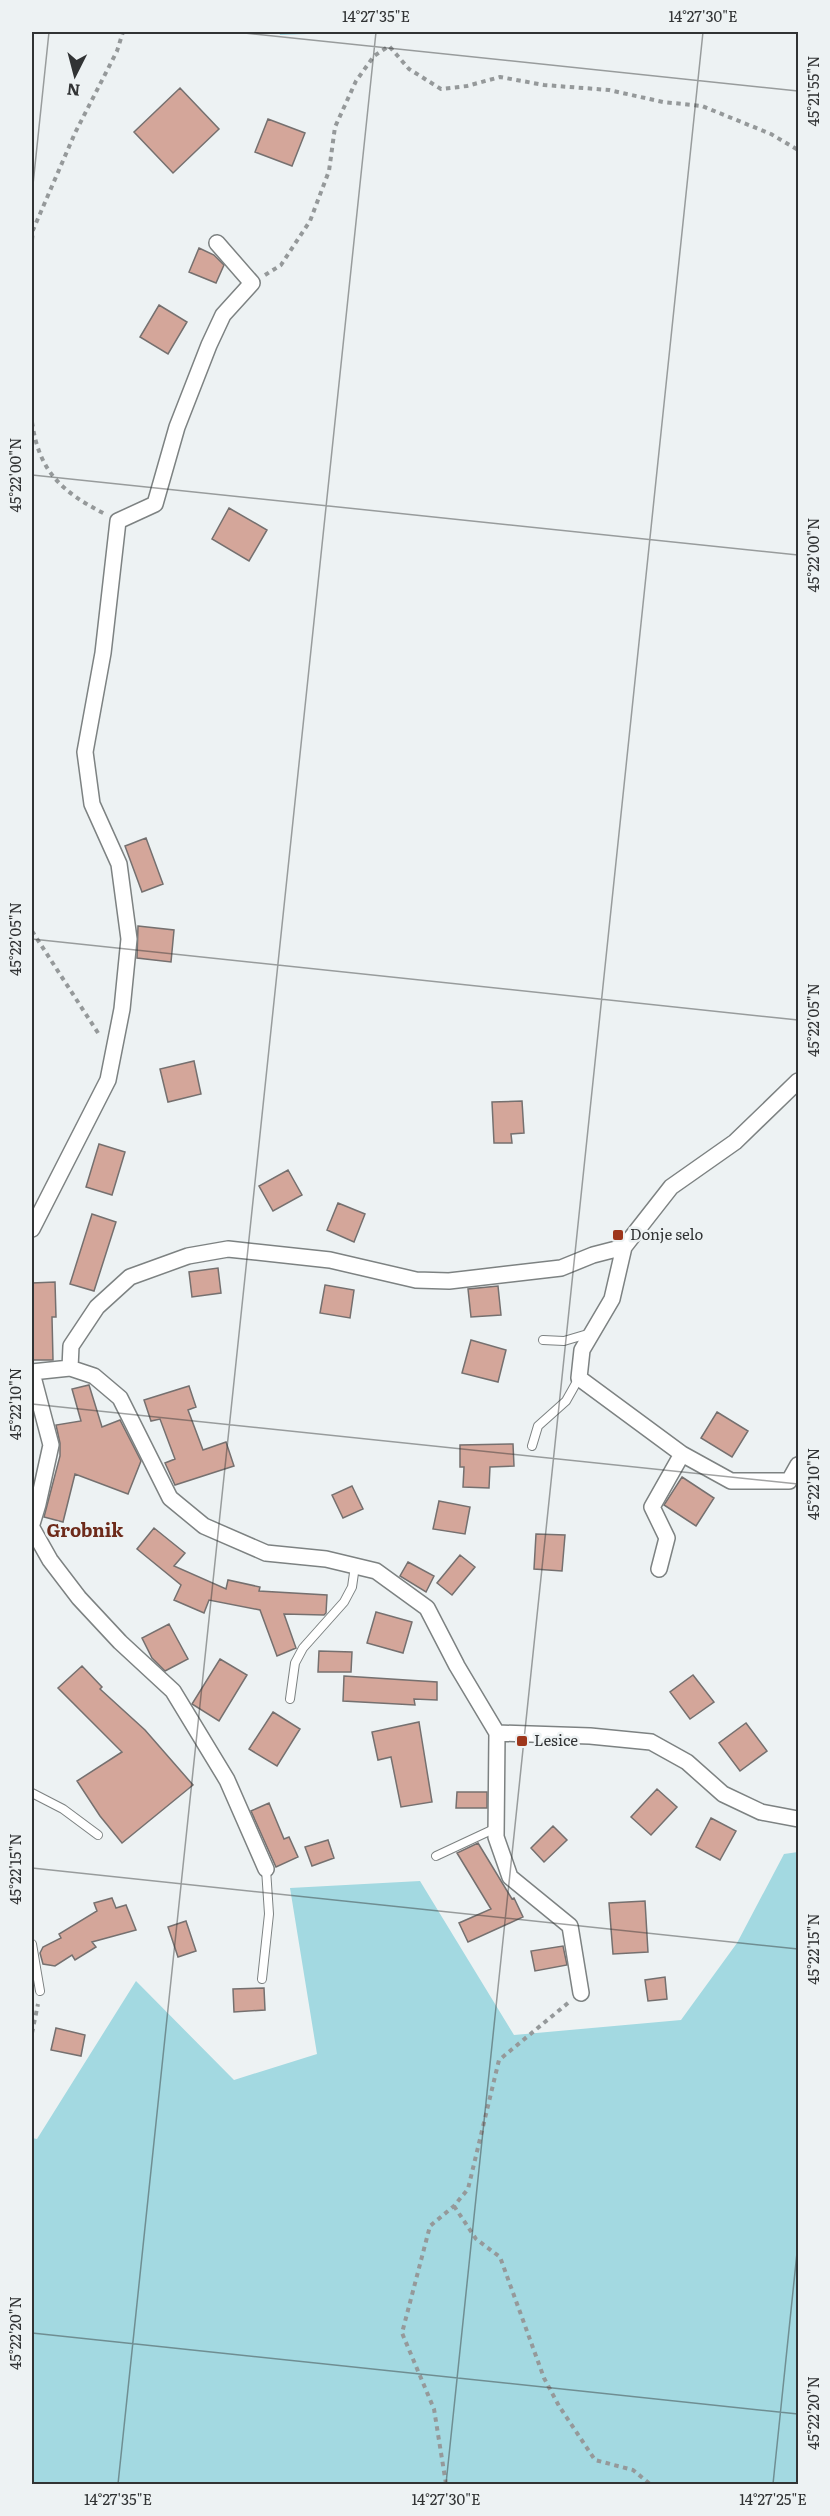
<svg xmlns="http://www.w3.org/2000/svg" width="830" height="2516" viewBox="0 0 830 2516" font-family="Literata,serif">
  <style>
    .green { fill: #a3d9e1 }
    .building { fill: #d4a69a; stroke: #75706f; stroke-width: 1.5 }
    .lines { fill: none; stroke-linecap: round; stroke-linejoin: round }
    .lane-casing { stroke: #7d8282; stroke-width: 10 }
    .street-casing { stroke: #7d8282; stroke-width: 18 }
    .path { stroke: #95999a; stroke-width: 4; stroke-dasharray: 4.5 4.5; stroke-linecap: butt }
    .lane { stroke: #fff; stroke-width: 8 }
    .street { stroke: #fff; stroke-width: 15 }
    .ticks { fill: none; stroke: #313334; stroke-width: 1.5; stroke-opacity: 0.45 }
    .poi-dot { fill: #9e361b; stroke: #edf2f3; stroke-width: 2 }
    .labels { text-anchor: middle; stroke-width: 5; stroke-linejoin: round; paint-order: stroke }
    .poi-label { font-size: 15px; fill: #313334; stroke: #edf2f3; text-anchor: start }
    .quarter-label { font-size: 18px; font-weight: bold; fill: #6d2a1a; stroke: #edf2f3 }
    .neatline { fill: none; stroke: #313334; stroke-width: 2 }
    .ticks-label { font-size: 15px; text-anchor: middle; fill: #313334 }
  </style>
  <rect width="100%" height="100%" fill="#edf2f3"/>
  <path class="green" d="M279,32h80l-79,3z
    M798,1852v632h-766v-346l5,1 99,-158 98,99 83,-26 -27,-166 130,-7 94,154 167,-15 56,-77 47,-89z"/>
  <path class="building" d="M180,88l39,41 -46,44 -39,-41z
    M268,119l37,14 -13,33 -37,-14z
    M199,248l15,7 10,10 -8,18 -27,-11z
    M159,305l28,17 -19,32 -28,-17z
    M229,508l38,22 -18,31 -37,-22z
    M146,838l17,46 -21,8 -17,-46z
    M138,926l36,4 -3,32 -34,-4z
    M194,1061l7,33 -33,8 -8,-33z
    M522,1101l2,32 -13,1 1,9h-18l-2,-41z
    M99,1144l26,8 -13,43 -26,-8z
    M288,1170l14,25 -29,16 -14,-25z
    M338,1203l27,11 -11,28 -27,-12z
    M92,1214l24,8 -22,69 -24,-7z
    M218,1268l3,25 -29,4 -3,-25z
    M55,1282l1,35h-4l1,43h-21v-77z
    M325,1285l29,5 -4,28 -30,-5z
    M498,1286l3,29 -30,2 -3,-28z
    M471,1340l35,10 -8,32 -36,-9z
    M89,1385l13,42 18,-7 21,41 -13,33 -53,-20 -12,48 -19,-5 16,-61v-13l-4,-18 25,-4 -9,-32z
    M189,1386l7,21 -8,3 15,40 23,-8 8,24 -59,19 -10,-22 10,-4 -15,-40 -9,2 -7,-21z
    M717,1412l31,19 -16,26 -31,-19z
    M513,1444l1,22 -24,1 -1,21 -26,-1 1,-20h-4v-22z
    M682,1477l32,21 -18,28 -32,-21z
    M352,1486l11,23 -20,9 -11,-23z
    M439,1501l31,6 -5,27 -32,-5z
    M154,1528l31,25 -11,13 52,23 2,-9 32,7 -1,4 68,4 -1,18 -2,2 -40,-1 12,34 -19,8 -17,-46 -51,-10 -5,13 -30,-13 7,-15 -44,-36z
    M536,1534l29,1 -3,36 -28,-2z
    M460,1555l15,12 -23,28 -15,-12z
    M408,1562l26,14 -8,16 -26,-16z
    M376,1612l36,10 -9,31 -36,-10z
    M169,1624l19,35 -23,12 -13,-13 -10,-20z
    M319,1651l33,1 -1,20h-33z
    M220,1659l27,16 -28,46 -27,-17z
    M82,1666l20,21 -2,2 45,41 48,55 -71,58 -22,-27 -23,-35 45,-29 -64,-64z
    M693,1675l21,27 -24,17 -20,-27z
    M344,1676l93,6v18l-23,-1 1,6 -72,-4z
    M273,1712l27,17 -23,37 -28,-17z
    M419,1722l13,80 -31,5 -10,-50 -13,3 -6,-28z
    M746,1723l21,28 -27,20 -21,-28z
    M657,1789l20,18 -26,28 -20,-18z
    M457,1792h30v16h-31z
    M269,1803l15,36 5,-2 9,20 -22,10 -25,-56z
    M711,1818l25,13 -16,29 -24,-13z
    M553,1826l14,14 -23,22 -13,-14z
    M328,1840l6,18 -22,8 -7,-19z
    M478,1843l34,56 2,-1 9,19 -55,25 -9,-19 32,-14 -34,-56z
    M112,1898l4,10 10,-3 10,25 -44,12 4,5 -21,13 -3,-5 -17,11 -12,-2 -3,-11 3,-6 18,-9 -2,-4 38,-23 -3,-8z
    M645,1901l3,51 -35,2 -4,-51z
    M186,1921l10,30 -18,6 -10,-30z
    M563,1946l4,19 -32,6 -4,-20z
    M665,1977l2,22 -19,2 -3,-21z
    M264,1988l1,22 -31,2 -1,-23z
    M56,2028l29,7 -4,21 -30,-6z"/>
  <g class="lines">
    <g class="lane-casing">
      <path id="lane" d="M543,1340l21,1 27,-8
        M532,1446l6,-20 28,-25 13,-23
        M290,1699l5,-36 8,-15 41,-46 8,-15 3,-21
        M32,1793l31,16 35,26
        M436,1856l60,-28
        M32,1944l8,47
        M262,1979l7,-65 -3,-45"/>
    </g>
    <g class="street-casing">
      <path id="street" d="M32,1229l76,-149 14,-71 7,-70 -10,-75 -27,-60 -7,-52 18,-99 15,-132 37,-17 22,-77 32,-82 14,-30 29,-32 -35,-40
        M624,1247l-12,52 -30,51 -3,28 103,76 -30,53 15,31 -8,31
        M70,1368l1,-22 26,-39 33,-30 58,-21 40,-7 102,11 86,20 33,1 112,-13 32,-13 31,-8 47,-60 64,-45 63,-61
        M32,1372l38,-4 24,8 26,22 50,100 34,28 62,27 60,6 50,12 51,37 30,58 40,67 93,3 61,6 36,20 36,32 38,18 37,7
        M682,1454l49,27h58l9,-16
        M32,1524l6,-20 13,-59 -19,-72
        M32,1528l18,32 29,38 41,44 53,49 54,89 39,89
        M497,1733l-1,104 14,40 60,49 11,67"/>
    </g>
    <path class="path" d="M32,240l1,-10 42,-97 42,-82 6,-19
      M265,275l16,-10 29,-44 19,-50 6,-44 21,-46 18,-25 15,-10 20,23 32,20 26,-3 33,-9 44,8 65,5 54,12 39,4 69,28 27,16
      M32,422c7,50 30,70 73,92
      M32,931l68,105
      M32,2033l6,-29
      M454,2206l22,33 24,18 44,121 15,28 36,54 38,10 17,14
      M446,2484l-12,-75 -32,-76 28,-107 24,-20 14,-17 31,-129 69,-57"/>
    <use href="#lane" class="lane"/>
    <use href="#street" class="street"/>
  </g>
  <path class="ticks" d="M235,32l563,59M32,194l17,-162M32,475l766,80M32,939l766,81M32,1404l766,80M32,1868l766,81M32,2333l766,81M118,2484l258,-2452M446,2484l257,-2452M773,2484l25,-241"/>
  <g class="poi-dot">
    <rect x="612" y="1229" width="12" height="12" rx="3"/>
    <rect x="516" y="1735" width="12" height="12" rx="3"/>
  </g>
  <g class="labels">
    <g class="poi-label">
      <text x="630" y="1240">Donje selo</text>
      <text x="534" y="1746">Lesice</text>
    </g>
    <g class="quarter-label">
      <text x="85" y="1537">Grobnik</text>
    </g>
  </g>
  <rect width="830" height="2516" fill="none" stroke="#edf2f3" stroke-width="66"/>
  <g transform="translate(75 75) rotate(186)" stroke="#edf2f3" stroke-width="4.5" paint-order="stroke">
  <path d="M0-4.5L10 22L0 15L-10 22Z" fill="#313334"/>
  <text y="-9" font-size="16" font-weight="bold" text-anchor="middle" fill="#313334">N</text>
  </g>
  <rect x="33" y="33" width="764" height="2450" class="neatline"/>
  <g class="ticks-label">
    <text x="376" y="22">14°27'35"E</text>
    <text x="703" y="22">14°27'30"E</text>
    <text transform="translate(814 91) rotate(-90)" y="5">45°21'55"N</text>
    <text transform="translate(16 475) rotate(-90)" y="5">45°22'00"N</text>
    <text transform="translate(814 555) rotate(-90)" y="5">45°22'00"N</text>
    <text transform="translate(16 939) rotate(-90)" y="5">45°22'05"N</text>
    <text transform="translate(814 1020) rotate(-90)" y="5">45°22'05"N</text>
    <text transform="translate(16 1404) rotate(-90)" y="5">45°22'10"N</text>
    <text transform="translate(814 1484) rotate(-90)" y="5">45°22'10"N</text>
    <text transform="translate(16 1869) rotate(-90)" y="5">45°22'15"N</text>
    <text transform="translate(814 1949) rotate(-90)" y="5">45°22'15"N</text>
    <text transform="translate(16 2333) rotate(-90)" y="5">45°22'20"N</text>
    <text transform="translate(814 2413) rotate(-90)" y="5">45°22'20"N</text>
    <text x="118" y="2505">14°27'35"E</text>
    <text x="446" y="2505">14°27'30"E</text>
    <text x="773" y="2505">14°27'25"E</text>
  </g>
</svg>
